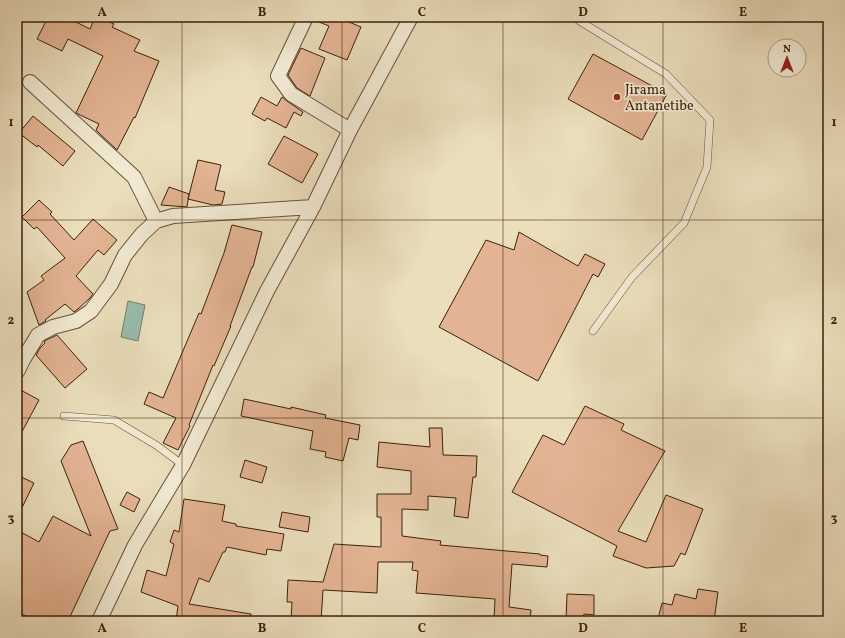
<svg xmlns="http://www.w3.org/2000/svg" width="845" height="638" viewBox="0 0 845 638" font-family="Vollkorn,serif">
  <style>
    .water { fill: #98bcac; stroke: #737e6c }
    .building { fill: #e3b493; stroke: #3c210c }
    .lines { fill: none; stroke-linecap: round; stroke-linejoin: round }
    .lane-casing { stroke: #685038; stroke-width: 8 }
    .street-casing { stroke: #685038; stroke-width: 16 }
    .lane { stroke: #f1ead3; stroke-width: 7 }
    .street { stroke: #f1ead3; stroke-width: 14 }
    .grid { fill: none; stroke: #3c210c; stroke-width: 1; stroke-opacity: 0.55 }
    .poi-dot { fill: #8f2418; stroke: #f1ead3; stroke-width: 1.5 }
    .labels { text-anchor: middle; stroke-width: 3.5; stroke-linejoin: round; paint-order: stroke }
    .poi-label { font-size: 14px; fill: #3c210c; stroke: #f1ead3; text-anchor: start }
    .neatline { fill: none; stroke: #3c210c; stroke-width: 1.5 }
    .grid-label { font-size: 13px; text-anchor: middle; font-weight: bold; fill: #3c210c }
  </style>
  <rect width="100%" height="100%" fill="#eadebb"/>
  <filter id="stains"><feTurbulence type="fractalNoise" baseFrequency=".005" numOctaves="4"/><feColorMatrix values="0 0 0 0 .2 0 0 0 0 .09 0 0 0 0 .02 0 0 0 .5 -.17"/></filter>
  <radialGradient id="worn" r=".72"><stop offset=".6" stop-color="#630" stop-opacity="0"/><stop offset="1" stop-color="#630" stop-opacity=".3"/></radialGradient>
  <path class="water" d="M128,301l17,4 -7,36 -17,-4z"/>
  <path class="building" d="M48,17h18l24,12 5,-12h3l16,7 -2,3 28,13 -6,11 25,10 -24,57 -1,-1 -17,33 -21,-20 3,-6 -23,-11 27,-57 -35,-17 -6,12 -25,-12z
    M314,17h23l24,10 -14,33 -28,-11 10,-23 -15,-6z
    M301,48l24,10 -15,38 -13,-8 -9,-13z
    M593,54l74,40 -25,46 -74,-41z
    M261,97l16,9 5,-9 5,4 16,11 -2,4 -7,-4 -8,16 -19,-10 -2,3 -13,-7z
    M33,116l42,35 -12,15 -25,-21 -1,2 -18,-14z
    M284,136l34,18 -16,29 -34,-19z
    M198,160l23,5 -6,25 10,2 -3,12 -9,1 -25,-6z
    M169,187l20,7 -2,13 -26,-2z
    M39,200l13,12 -2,2 24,26 19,-21 24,21 -13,15 -6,-5 -22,26 17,18 -3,4 -12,11 -4,3 -9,-8 -20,16 1,1 -7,4 -12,-33 17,-12 -3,-4 24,-18 -28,-31 -3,2 -12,-12z
    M232,225l30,7 -9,35h-1l-22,59h1l-17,40 -1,-1 -24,60 1,1 -12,24 -15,-7 13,-25 -32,-14 5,-12 14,6 36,-85 2,1 23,-61z
    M519,232l59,34 7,-12 20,10 -7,13 -5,-3 -55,107 -99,-54 47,-87 28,10z
    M57,335l30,34 -22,19 -29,-33 4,-7 5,-5 -1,-2z
    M17,388l22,12 -22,41z
    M244,399l47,10v-2l35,8 -1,3 35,7 -2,15 -9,-2 -6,23 -18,-4 1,-5 -16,-3 3,-18 -72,-15z
    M585,406l39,18 -3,6 44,21 -47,80 28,11 20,-47 37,14 -18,46 -4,-2 -7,13 -28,2 -33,-12 4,-10 -105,-54 31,-57 21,10z
    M429,428h13l1,27 34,1 -1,21h-3l-5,41 -14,-2 2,-18 -28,-2v14l-26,-1v27l39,5 -1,4 100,9v1l8,1 -1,11 -35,-3 -3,43 22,3 -1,11h-36l1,-22 -79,-6 2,-22 -6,-1 1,-8h-35l-1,31 -54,-3 -2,31h-30l1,-19h-5l1,-22 35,2 11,-38 47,3v-30h-4v-23h34v-23l-34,-4 2,-25 51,5z
    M83,441l35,88 -8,2 -42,90h-34l-17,-10v-81l22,12 14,-26 38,20 -30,-75 10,-16z
    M245,460l22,7 -5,16 -22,-6z
    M17,475l17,8 -17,35z
    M127,492l13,7 -6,13 -14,-7z
    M184,499l41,6 -3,16 14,3v2l48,8 -3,17 -14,-2 -1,6 -39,-8 -2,5h-2l-14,30 -10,-4 -10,26 62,10v7h-75l2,-15 -37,-14 6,-22 19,6 8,-32 -4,-2 4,-12 5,2z
    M282,512l28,5 -2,15 -29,-5z
    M698,589l20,3 -4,29h-48l-8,-2 4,-16 10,2 3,-11 21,5z
    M567,594l27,1v20l-10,-1 -1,7h-17z"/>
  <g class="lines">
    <g class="lane-casing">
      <path id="lane" d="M577,17l1,3 88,54 44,46 -3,47 -23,56 -52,54 -39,54
        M64,416l50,4 42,25 27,20"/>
    </g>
    <g class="street-casing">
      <path id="street" d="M306,17l-28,59 13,18 59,36
        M30,82l104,95 22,44
        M17,372l7,-14 14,-23 15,-8 23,-6 15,-10 20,-27 14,-29 17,-21 14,-13 17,-5 140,-9
        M99,621l36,-76 48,-80 84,-174 46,-84 37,-77 61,-113"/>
    </g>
    <use href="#lane" class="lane"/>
    <use href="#street" class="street"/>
  </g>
  <path class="grid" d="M182,17v604M342,17v604M503,17v604M663,17v604M17,220h811M17,418h811"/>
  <circle class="poi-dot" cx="617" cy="97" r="4"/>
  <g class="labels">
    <g class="poi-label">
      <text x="625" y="94">Jirama<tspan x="625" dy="16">Antanetibe</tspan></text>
    </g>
  </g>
  <rect width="845" height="638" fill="none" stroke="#eadebb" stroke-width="44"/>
  <g transform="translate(787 58)"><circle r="19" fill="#f1ead3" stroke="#a99a83"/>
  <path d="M0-3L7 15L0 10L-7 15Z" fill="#8f2418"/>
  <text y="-6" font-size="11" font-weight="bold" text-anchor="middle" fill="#3c210c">N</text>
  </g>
  <rect x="22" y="22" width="801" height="594" class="neatline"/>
  <g class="grid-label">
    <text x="102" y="16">A</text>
    <text x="262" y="16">B</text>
    <text x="422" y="16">C</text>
    <text x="583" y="16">D</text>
    <text x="743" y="16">E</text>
    <text x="11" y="126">1</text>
    <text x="834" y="126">1</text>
    <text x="11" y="324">2</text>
    <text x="834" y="324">2</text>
    <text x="11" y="522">3</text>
    <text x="834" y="522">3</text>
    <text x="102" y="632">A</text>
    <text x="262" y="632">B</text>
    <text x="422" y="632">C</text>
    <text x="583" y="632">D</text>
    <text x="743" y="632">E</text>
  </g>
  <rect width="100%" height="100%" filter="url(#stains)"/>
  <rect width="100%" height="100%" fill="url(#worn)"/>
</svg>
